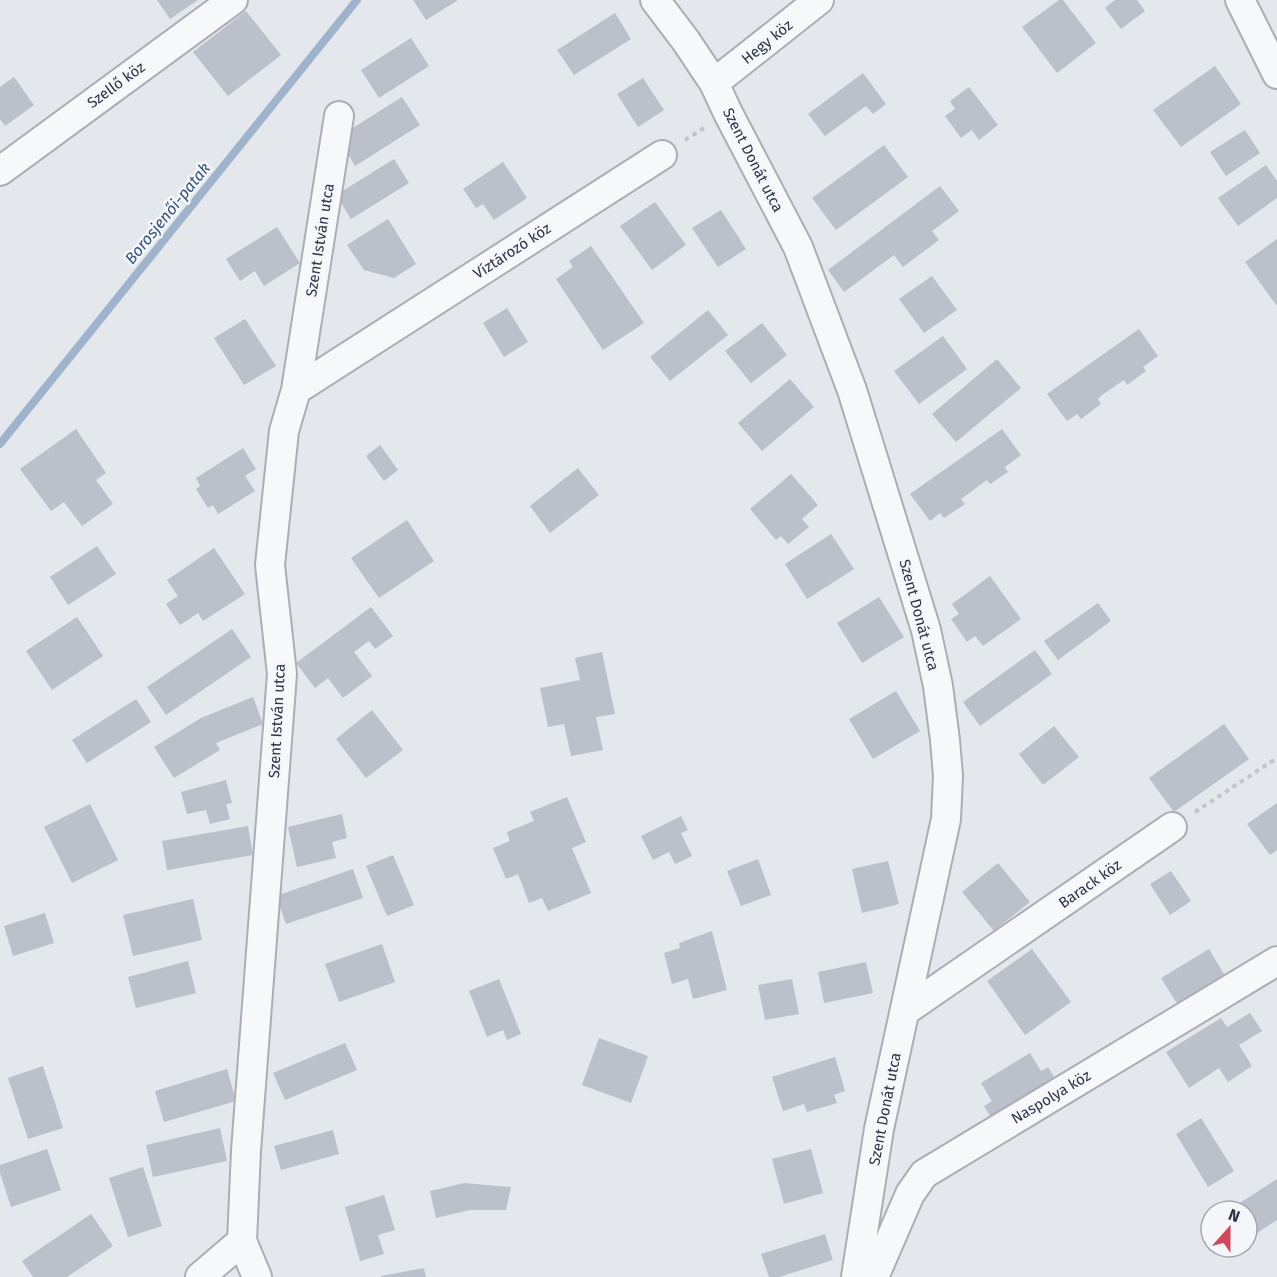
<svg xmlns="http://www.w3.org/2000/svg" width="1277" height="1277" viewBox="0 0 1277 1277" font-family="'Fira Sans',sans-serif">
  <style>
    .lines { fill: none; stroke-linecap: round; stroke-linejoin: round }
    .stream { stroke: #9fb4cc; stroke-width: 8 }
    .building { fill: #bbc0ca }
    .street-casing { stroke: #a9aeb7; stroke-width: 32 }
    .path { stroke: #c2c5cb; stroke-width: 4; stroke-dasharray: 4.5 4.5; stroke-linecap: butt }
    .street { stroke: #f7f8fa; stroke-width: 28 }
    .labels { text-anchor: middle; stroke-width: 5; stroke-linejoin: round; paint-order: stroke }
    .street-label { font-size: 15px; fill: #2b3445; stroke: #f4f6f9 }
    .water-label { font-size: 16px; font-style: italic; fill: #34527a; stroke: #f4f6f9 }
  </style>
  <rect width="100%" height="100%" fill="#e4e7ec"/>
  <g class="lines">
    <path class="stream" d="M0,444l357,-444"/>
  </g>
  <path class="building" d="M157,0h41l-28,19z
    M413,0h45l-32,20z
    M1059,0h4l33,43 -39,30 -35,-46z
    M1115,0h22l8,11 -24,18 -16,-21z
    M246,11l35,44 -53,41 -35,-44z
    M615,13l16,26 -57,36 -17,-25z
    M411,38l18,28 -50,32 -18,-28z
    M1215,66l26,38 -60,43 -28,-37z
    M863,73l23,31 -13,10 -7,-8 -41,30 -17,-22z
    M14,77l20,28 -29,21 -5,-7v-32z
    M643,78l21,32 -26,17 -21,-33z
    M969,87l29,38 -19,15 -7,-10 -11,8 -16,-22 10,-7 -5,-8z
    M402,97l18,28 -65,41 -17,-29z
    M1245,130l15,23 -34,23 -16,-24z
    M884,145l24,32 -72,53 -24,-32z
    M394,159l15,24 -58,36 -15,-24z
    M503,162l24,36 -33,22 -11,-16 -7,4 -13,-19z
    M1266,165l11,16v17l-39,28 -20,-28z
    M940,186l19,25 -27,20 7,9 -36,27 -9,-12 -50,37 -16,-22z
    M655,202l31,43 -34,25 -32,-44z
    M721,210l25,39 -28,18 -26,-39z
    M388,219l28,45 -22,14 -30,-8 -17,-25z
    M277,227l23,36 -36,23 -9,-15 -15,10 -14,-22z
    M1277,239v67l-32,-44z
    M591,246l53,77 -41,27 -47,-71 17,-12 -4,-6z
    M932,276l25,34 -33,23 -25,-34z
    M507,308l21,34 -24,15 -21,-34z
    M708,310l20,25 -58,46 -20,-24z
    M245,319l31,47 -32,19 -30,-47z
    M762,323l25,32 -36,28 -26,-32z
    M1139,329l19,27 -15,11 3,4 -19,14 -3,-5 -22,15 -4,4 3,5 -20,15 -4,-5 -10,7 -20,-27z
    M943,336l24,33 -48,35 -25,-33z
    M997,359l24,29 -65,54 -24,-28z
    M790,379l24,28 -52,44 -24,-28z
    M76,429l30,44 -10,7 17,24 -31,22 -18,-24 -13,9 -31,-42z
    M1002,429l19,26 -16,12 3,5 -18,12 -3,-4 -26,19 4,5 -21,14 -4,-5 -10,8 -20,-27z
    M380,445l18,25 -14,11 -18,-25z
    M243,448l13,21 -11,7 10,15 -37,23 -5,-9 -5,3 -12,-19 4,-3 -4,-8z
    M578,468l21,27 -49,38 -20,-27z
    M791,474l27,31 -16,14 7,8 -21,17 -7,-8 -5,4 -26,-31z
    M407,520l27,41 -55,37 -28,-40z
    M831,534l23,35 -47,30 -22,-35z
    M97,546l19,28 -48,31 -18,-28z
    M214,548l31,46 -42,27 -5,-8 -18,12 -14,-21 12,-8 -11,-16z
    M990,576l31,43 -38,27 -8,-10 -8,6 -16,-23 8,-5 -7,-10z
    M879,597l25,40 -42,26 -25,-40z
    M1098,603l13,18 -53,39 -14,-19z
    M371,607l22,29 -18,13 -6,-8 -15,11 18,24 -29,22 -15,-20 -13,10 -19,-25z
    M77,617l26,39 -51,34 -26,-39z
    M232,629l19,28 -85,58 -19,-28z
    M1035,650l17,24 -72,52 -17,-24z
    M602,652l13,62 -19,3 7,33 -32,6 -7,-32 -16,3 -8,-39 40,-8 -5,-22z
    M896,691l24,40 -47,28 -24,-40z
    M253,697l10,27 -47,19 4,7 -46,28 -20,-31 47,-29z
    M136,699l15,23 -64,41 -15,-23z
    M372,710l31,40 -37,28 -30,-39z
    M1224,724l25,35 -75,53 -25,-34z
    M1054,726l25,31 -36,28 -24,-31z
    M226,780l6,23 -6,1 4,15 -20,5 -4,-14 -19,4 -6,-22z
    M567,797l19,45 -14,6 19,45 -43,18 -6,-13 -13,5 -11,-29 -12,5 -13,-31 17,-7 -3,-9 27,-11 -4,-9z
    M1277,803v47l-7,5 -23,-31z
    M90,804l28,56 -46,23 -28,-56z
    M342,814l5,24 -15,4 4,16 -39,9 -9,-40z
    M681,816l7,14 -7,3 11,23 -17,8 -6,-12 -16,8 -12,-24z
    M248,826l5,29 -86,15 -5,-29z
    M393,855l21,50 -27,11 -21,-50z
    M758,859l13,36 -30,11 -14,-35z
    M888,861l11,43 -37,9 -10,-44z
    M998,863l32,39 -36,29 -32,-39z
    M353,869l10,29 -77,26 -10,-28z
    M1171,871l20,30 -21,14 -20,-31z
    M193,899l9,41 -69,16 -10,-41z
    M45,913l9,30 -41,13 -9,-30z
    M712,931l15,59 -34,9 -5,-20 -16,5 -8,-31 16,-5 -1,-5z
    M382,944l13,38 -56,20 -14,-38z
    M1032,949l39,53 -46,33 -38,-54z
    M1209,949l16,27 -47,29 -17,-27z
    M188,961l8,32 -60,15 -8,-31z
    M866,962l7,31 -49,10 -6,-31z
    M499,979l22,55 -14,6 -4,-10 -16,7 -18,-46z
    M792,979l7,35 -34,6 -7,-35z
    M1250,1013l12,18 -23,14 13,21 -24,16 -9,-14 -30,20 -23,-36 55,-34 6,9z
    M599,1038l49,18 -17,47 -49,-18z
    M345,1043l12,27 -72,30 -12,-27z
    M1030,1053l11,18 7,-4 11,18 -64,39 -11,-18 8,-5 -11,-18z
    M835,1057l10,34 -11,4 3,8 -30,9 -3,-8 -21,7 -11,-34z
    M43,1066l20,62 -35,11 -20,-61z
    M227,1069l9,32 -72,21 -9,-31z
    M1201,1118l33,53 -26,16 -32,-53z
    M220,1128l7,33 -74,16 -7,-32z
    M333,1130l6,24 -58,16 -7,-24z
    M47,1149l14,41 -50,17 -11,-34v-8z
    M811,1149l12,44 -39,11 -12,-45z
    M143,1167l19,59 -34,11 -19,-59z
    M1277,1179v41l-26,17 -4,-7v-19h-12l-3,-3z
    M464,1183l47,4 -5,23h-36l-34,8 -6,-27z
    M384,1195l11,35 -17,5 6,19 -24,7 -15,-54z
    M91,1214l22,32 -46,31h-34l-11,-16z
    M825,1234l8,26 -54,17h-10l-8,-23z
    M424,1268l2,9h-45v-1z"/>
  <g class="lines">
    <g class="street-casing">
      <path id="street" d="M655,0l31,41 28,42 14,30 70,134 54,143 74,240 12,56 7,54 3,36 -2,43 -67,310 -23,148
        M1240,0l37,74
        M714,83l105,-83
        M0,171l233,-171
        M296,390l366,-235
        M905,1011l267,-184
        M200,1277l42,-36
        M257,1277l-15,-36 4,-90 36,-477 -12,-109 14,-134 12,-41 43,-274
        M874,1277l36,-83 14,-20 353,-213"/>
    </g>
    <path class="path" d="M685,140l19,-12
      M1195,812l82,-54"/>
    <use href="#street" class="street"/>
  </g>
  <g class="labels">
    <g class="street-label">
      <text transform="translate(767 42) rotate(-39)" y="5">Hegy köz</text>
      <text transform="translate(116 85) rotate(-36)" y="5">Szellő köz</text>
      <text transform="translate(753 160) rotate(63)" y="5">Szent Donát utca</text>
      <text transform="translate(320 240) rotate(-81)" y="5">Szent István utca</text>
      <text transform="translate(512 251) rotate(-33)" y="5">Víztározó köz</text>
      <text transform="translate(919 615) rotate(75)" y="5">Szent Donát utca</text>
      <text transform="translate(277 721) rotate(-87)" y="5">Szent István utca</text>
      <text transform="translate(1090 884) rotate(-35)" y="5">Barack köz</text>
      <text transform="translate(1051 1097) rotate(-31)" y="5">Naspolya köz</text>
      <text transform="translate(885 1109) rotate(-79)" y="5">Szent Donát utca</text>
    </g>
    <g class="water-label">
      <text transform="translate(167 213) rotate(-51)" y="6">Borosjenői-patak</text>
    </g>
  </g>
  <g transform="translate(1229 1229) rotate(21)"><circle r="28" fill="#f4f6f9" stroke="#a4a8b1" stroke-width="1.5"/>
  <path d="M0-4.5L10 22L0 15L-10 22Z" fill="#d1495b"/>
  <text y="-9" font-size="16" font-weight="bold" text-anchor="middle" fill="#2b3445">N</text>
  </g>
</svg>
